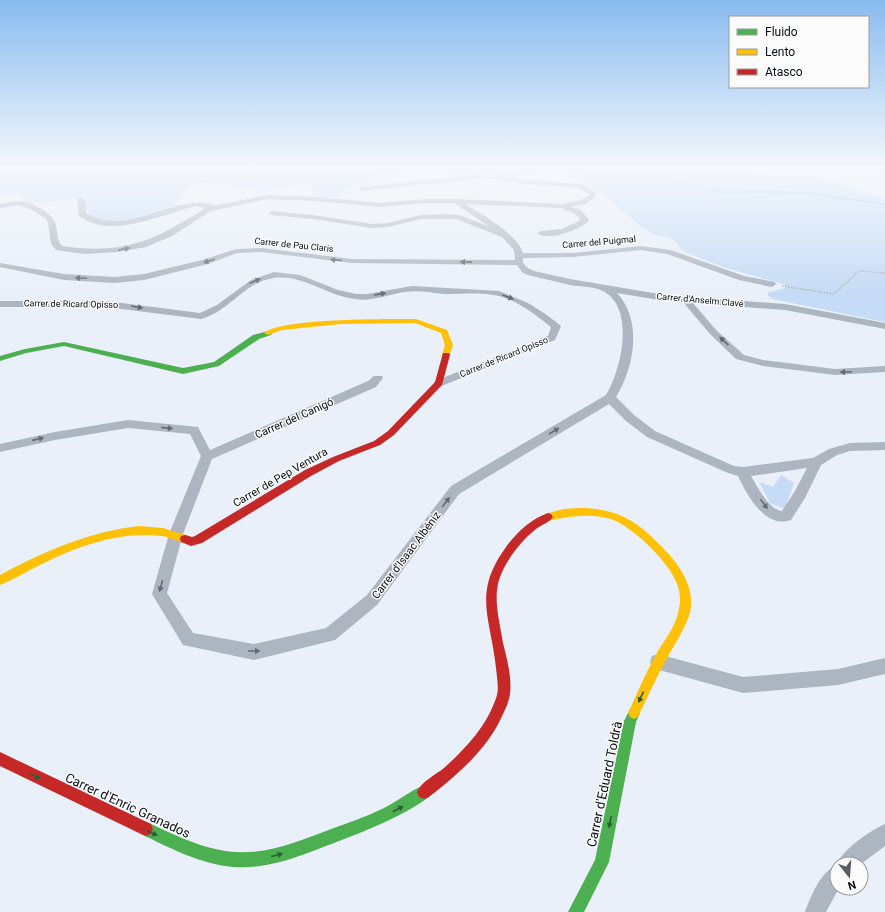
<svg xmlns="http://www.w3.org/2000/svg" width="885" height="912" viewBox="0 0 885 912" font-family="Roboto,sans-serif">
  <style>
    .green { fill: #c6dbf5 }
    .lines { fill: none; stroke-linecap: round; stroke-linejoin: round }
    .stream { stroke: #9cc5fa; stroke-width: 2 }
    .path { stroke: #acb3bb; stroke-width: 1.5; stroke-dasharray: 1.5 1.5; stroke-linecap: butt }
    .street { fill: #adb5c0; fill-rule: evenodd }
    .fast { fill: #4caf50; fill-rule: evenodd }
    .slow { fill: #ffc107; fill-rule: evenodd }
    .jam { fill: #c62828; fill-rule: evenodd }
    .oneway { fill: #636a74 }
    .oneway2 { fill: #2a5e34 }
    .labels { text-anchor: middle; stroke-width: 3; stroke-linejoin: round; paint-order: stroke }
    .far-street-label { font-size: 9px; fill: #080e17; stroke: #fbfbfb }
    .street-label { font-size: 11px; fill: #080e17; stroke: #fbfbfb }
    .near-street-label { font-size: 13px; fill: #080e17; stroke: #fbfbfb }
  </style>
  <rect width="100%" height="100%" fill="#e9f0f9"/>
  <path class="green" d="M0,167h402l-45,18 -14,4 -3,5c-6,5 -21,4 -28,0l1,-7 -7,-4 -40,9 -5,-3 -22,-1 -7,-3 -33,-3 -15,10 -10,14 -40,12 -26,4 -13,-3 -5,-3 -4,-7v-13c-13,1 -50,11 -60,5 -2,-2 -4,-6 -6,-8l-20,2z
    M454,167h242l48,5 11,2 48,1 14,2 68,21v124l-113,-23 -5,-4 2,-3 17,-4 -3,-4 -60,-17 -38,-15 -5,-3 -2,-5 -7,-6 -18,-4 -9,-5 -40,-34 -20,-12 -4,-9 -5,-4 -22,-3h-17l-8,2 -4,7 -65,-1 -3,-2z
    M781,475l13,8 -9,26 -15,-6 -11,-21 14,5z"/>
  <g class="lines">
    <path class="stream" d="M632,167l22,12 68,13 84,1 79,11"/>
    <path class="path" d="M782,286l52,8 25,-23 26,2"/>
    <path class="street" d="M487,174l40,6 54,4 15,9 -1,4 -9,7 -16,3 11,3 8,10 -1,2c-10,8 -40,20 -51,11l4,-2 21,-2 19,-9 -6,-6 -14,-6 -96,-4c17,10 52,30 58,49h50l68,-7 30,4 73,26 31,6 1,2 -4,3 -33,-7 -72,-26 -26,-4 -68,7 -50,1v5l5,5 6,3 36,8 95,16 120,9 100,19v6l-100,-19 -92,-7 23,27 28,25 19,5 72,9 50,-3v6l-50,3 -72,-9 -27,-7 -26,-25 -27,-32 -18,-1 -48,-8c26,28 17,75 -1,104l18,18 21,16 79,35 9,1 70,-9 16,-9 21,-6 35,-1v8l-35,1 -13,4 -16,10 -16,33 -14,22c-26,9 -44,-25 -53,-44l-10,-3 -81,-36 -21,-16 -17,-17 -150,90 -82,111 -42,35 -81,20 -71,-15 -31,-51 17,-60 32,-78 -11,-22 -62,-6 -73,12 -55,12v-8l55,-12 73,-12 70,7 12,23 158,-69 6,-5h8l1,2 -7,9 -164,72 -29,75 -16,59 26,40 61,11 72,-16 41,-33 84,-109 155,-91c15,-24 30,-87 -3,-104 -9,-5 -23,-4 -33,-6 -14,-3 -28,-7 -42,-10l-6,-3 -5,-7 -165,-2 -91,-11 -24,1 -29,11 -64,16 -29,3 -51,-3 -64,-13v-4l64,11 51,3 29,-3 58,-14 34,-11 25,-1 91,11 163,1 -1,-10 -12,-13 -46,-18h-35l-33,8 -16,1 -59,-9 -41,-4 -4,-2 4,-2 41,4 59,9 16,-1 33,-8 26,-1 13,1 30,12 -36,-24h-29l-45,4 -64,-6 -48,-2 -57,12 -39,25 -26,11 -28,5 -34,2 -28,-4 -5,-6 -3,-21 -2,-4 -12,-8 -15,-6 -19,3v-4c6,-1 13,-3 19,-3 11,0 32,11 36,21 3,8 1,18 7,24 45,7 81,1 120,-24 8,-4 17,-9 23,-14l-9,-2c-29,7 -77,29 -106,16 -4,-1 -7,-4 -11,-6l-2,-17 4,-2 4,2 1,14c40,25 84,-18 126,-9l1,2 55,-11 48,2 64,6 45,-4h31l106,5 19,-4 9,-5 -11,-7 -52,-4 -40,-6 -126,13 -3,-2 3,-2zM807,468l-12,23 -13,20c-13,-1 -25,-25 -31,-35z
      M274,272l26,3 38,15 18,4h11l45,-8 87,5 29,12 19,12 14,11 -6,14 -116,47 -4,-2 -1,-2 1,-2 113,-45 3,-9c-15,-12 -33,-26 -52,-31 -17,-4 -37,-2 -54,-2 -13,-1 -27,-4 -40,-2 -16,2 -33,10 -50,7 -28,-3 -52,-25 -81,-21 -29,3 -45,34 -73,41l-95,-12h-106v-6h106l94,12 17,-8 34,-25z
      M658,654l85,23 95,-8 47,-11v16l-47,11 -95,8 -91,-25 -2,-6 2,-6z
      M885,824v22l-24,18h-24c6,-15 33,-33 48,-40z
      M837,865v23h2l-13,24h-21c6,-16 15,-40 32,-47z"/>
    <path class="fast" d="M268,331l4,2 -1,2 -12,4 -40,27 -36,8 -119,-28 -38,7 -26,8v-5l25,-7 39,-7 119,26 31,-6 39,-27z
      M634,707l4,2 2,4 -4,9 -27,140 -25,50h-16l27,-52 29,-139 6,-12z
      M424,785l5,2 2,5 -2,5c-28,20 -59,32 -90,44 -34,13 -69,29 -106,26 -33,-3 -63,-19 -92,-33l-2,-5 2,-5 5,-2c24,10 47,23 74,28 39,8 75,-7 111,-21 17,-6 34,-12 51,-20 14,-7 28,-18 42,-24z"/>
    <path class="slow" d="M416,319l31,11 6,15 -4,12h-6l-1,-2 3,-10 -4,-12 -26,-10 -74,1 -59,6 -14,5 -4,-2c17,-15 125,-14 152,-14z
      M579,508c33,0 55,10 78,34 20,19 41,45 32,74 -6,16 -15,29 -23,44 -10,18 -19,38 -28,57l-4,2 -4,-2 -2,-4 2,-4c9,-20 17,-39 28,-58 8,-13 19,-27 21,-43 2,-7 1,-17 -2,-24 -7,-21 -45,-58 -66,-65 -20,-6 -43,-3 -63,2l-3,-1 -2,-3 2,-3 18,-5z
      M139,526l24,2 26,8 1,3 -1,3 -4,1c-8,-2 -16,-6 -23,-7 -41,-5 -82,9 -118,27 -15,7 -29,16 -44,22v-10c45,-24 88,-43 139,-49z"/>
    <path class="jam" d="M443,353h6l1,2 -8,30 -48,50 -14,10 -41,16 -28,15 -109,67 -11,3 -10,-4 -1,-3 1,-3 4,-1 7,2 3,-1 110,-66 28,-13 41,-16 14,-10 47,-49z
      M548,513l3,1 2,3c-3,5 -12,8 -17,12 -15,12 -31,32 -37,51 -6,20 1,43 4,63 4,16 9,34 7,51 -1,7 -4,14 -7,20 -15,35 -45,60 -74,83l-5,2 -5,-2 -2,-5c4,-10 18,-17 27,-24 21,-19 41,-40 51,-67 5,-10 2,-22 1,-33 -5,-50 -24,-74 10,-121 11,-15 25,-28 42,-34z
      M0,752l151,72 2,5 -2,5 -5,2 -5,-2 -141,-68z"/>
  </g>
  <defs><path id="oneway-solid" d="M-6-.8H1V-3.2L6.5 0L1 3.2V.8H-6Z"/></defs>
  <g class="oneway">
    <use href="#oneway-solid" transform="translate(124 249) rotate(-11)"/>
    <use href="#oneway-solid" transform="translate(336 260) rotate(-175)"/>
    <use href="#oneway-solid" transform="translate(209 261) rotate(162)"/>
    <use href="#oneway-solid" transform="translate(466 262) rotate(-179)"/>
    <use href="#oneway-solid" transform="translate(81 278) rotate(-177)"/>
    <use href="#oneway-solid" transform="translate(255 281) rotate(-23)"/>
    <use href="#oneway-solid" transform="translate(380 294) rotate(-9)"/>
    <use href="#oneway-solid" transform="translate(508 297) rotate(23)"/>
    <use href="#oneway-solid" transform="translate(137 307) rotate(10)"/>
    <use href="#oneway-solid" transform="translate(724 341) rotate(-137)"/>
    <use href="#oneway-solid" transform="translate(846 372) rotate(177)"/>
    <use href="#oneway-solid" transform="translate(167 428) rotate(5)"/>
    <use href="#oneway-solid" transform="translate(554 431) rotate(-31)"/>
    <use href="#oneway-solid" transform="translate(38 439) rotate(-13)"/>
    <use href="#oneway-solid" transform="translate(446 502) rotate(-53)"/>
    <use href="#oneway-solid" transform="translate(764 504) rotate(54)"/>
    <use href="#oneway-solid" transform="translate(161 586) rotate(105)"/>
    <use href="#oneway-solid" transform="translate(254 651)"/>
  </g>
  <g class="oneway2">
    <use href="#oneway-solid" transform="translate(641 697) rotate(115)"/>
    <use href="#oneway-solid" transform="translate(35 776) rotate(26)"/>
    <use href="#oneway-solid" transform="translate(398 809) rotate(-28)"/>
    <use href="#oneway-solid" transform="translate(610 822) rotate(101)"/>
    <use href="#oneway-solid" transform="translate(152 833) rotate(26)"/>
    <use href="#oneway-solid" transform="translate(277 855) rotate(-14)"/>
  </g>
  <linearGradient id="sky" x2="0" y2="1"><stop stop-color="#89bbef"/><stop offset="0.57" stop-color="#f5f8fc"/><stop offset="1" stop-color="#f5f8fc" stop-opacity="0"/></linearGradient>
  <rect width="885" height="295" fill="url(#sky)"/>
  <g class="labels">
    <g class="far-street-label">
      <text transform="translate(599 242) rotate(-5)" y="3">Carrer del Puigmal</text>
      <text transform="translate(294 245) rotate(6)" y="3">Carrer de Pau Claris</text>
      <text transform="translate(700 300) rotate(5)" y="3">Carrer d'Anselm Clavé</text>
      <text transform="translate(71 304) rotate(1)" y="3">Carrer de Ricard Opisso</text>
      <text transform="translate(504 357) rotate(-22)" y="3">Carrer de Ricard Opisso</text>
    </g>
    <g class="street-label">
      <text transform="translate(294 418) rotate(-24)" y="4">Carrer del Canigó</text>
      <text transform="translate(280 477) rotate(-30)" y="4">Carrer de Pep Ventura</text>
      <text transform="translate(406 555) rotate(-53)" y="4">Carrer d'Isaac Albéniz</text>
    </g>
    <g class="near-street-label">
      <text transform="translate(604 784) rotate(-78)" y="5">Carrer d'Eduard Toldrà</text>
      <text transform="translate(128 805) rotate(25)" y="5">Carrer d'Enric Granados</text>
    </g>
  </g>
  <rect x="729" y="16" width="140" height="72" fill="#fbfbfb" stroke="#9a9ca0"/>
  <rect x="737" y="29" width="20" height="6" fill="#4caf50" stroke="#9a9ca0"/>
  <text x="765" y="36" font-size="12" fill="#080e17">Fluido</text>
  <rect x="737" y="49" width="20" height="6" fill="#ffc107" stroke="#9a9ca0"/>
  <text x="765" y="56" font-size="12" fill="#080e17">Lento</text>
  <rect x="737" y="69" width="20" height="6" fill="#c62828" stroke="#9a9ca0"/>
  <text x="765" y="76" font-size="12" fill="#080e17">Atasco</text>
  <g transform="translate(849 876) rotate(163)"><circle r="19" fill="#fbfbfb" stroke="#9a9ca0"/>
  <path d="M0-3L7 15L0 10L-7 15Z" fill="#575d66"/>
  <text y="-6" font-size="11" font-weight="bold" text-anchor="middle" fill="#080e17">N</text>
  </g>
</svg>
